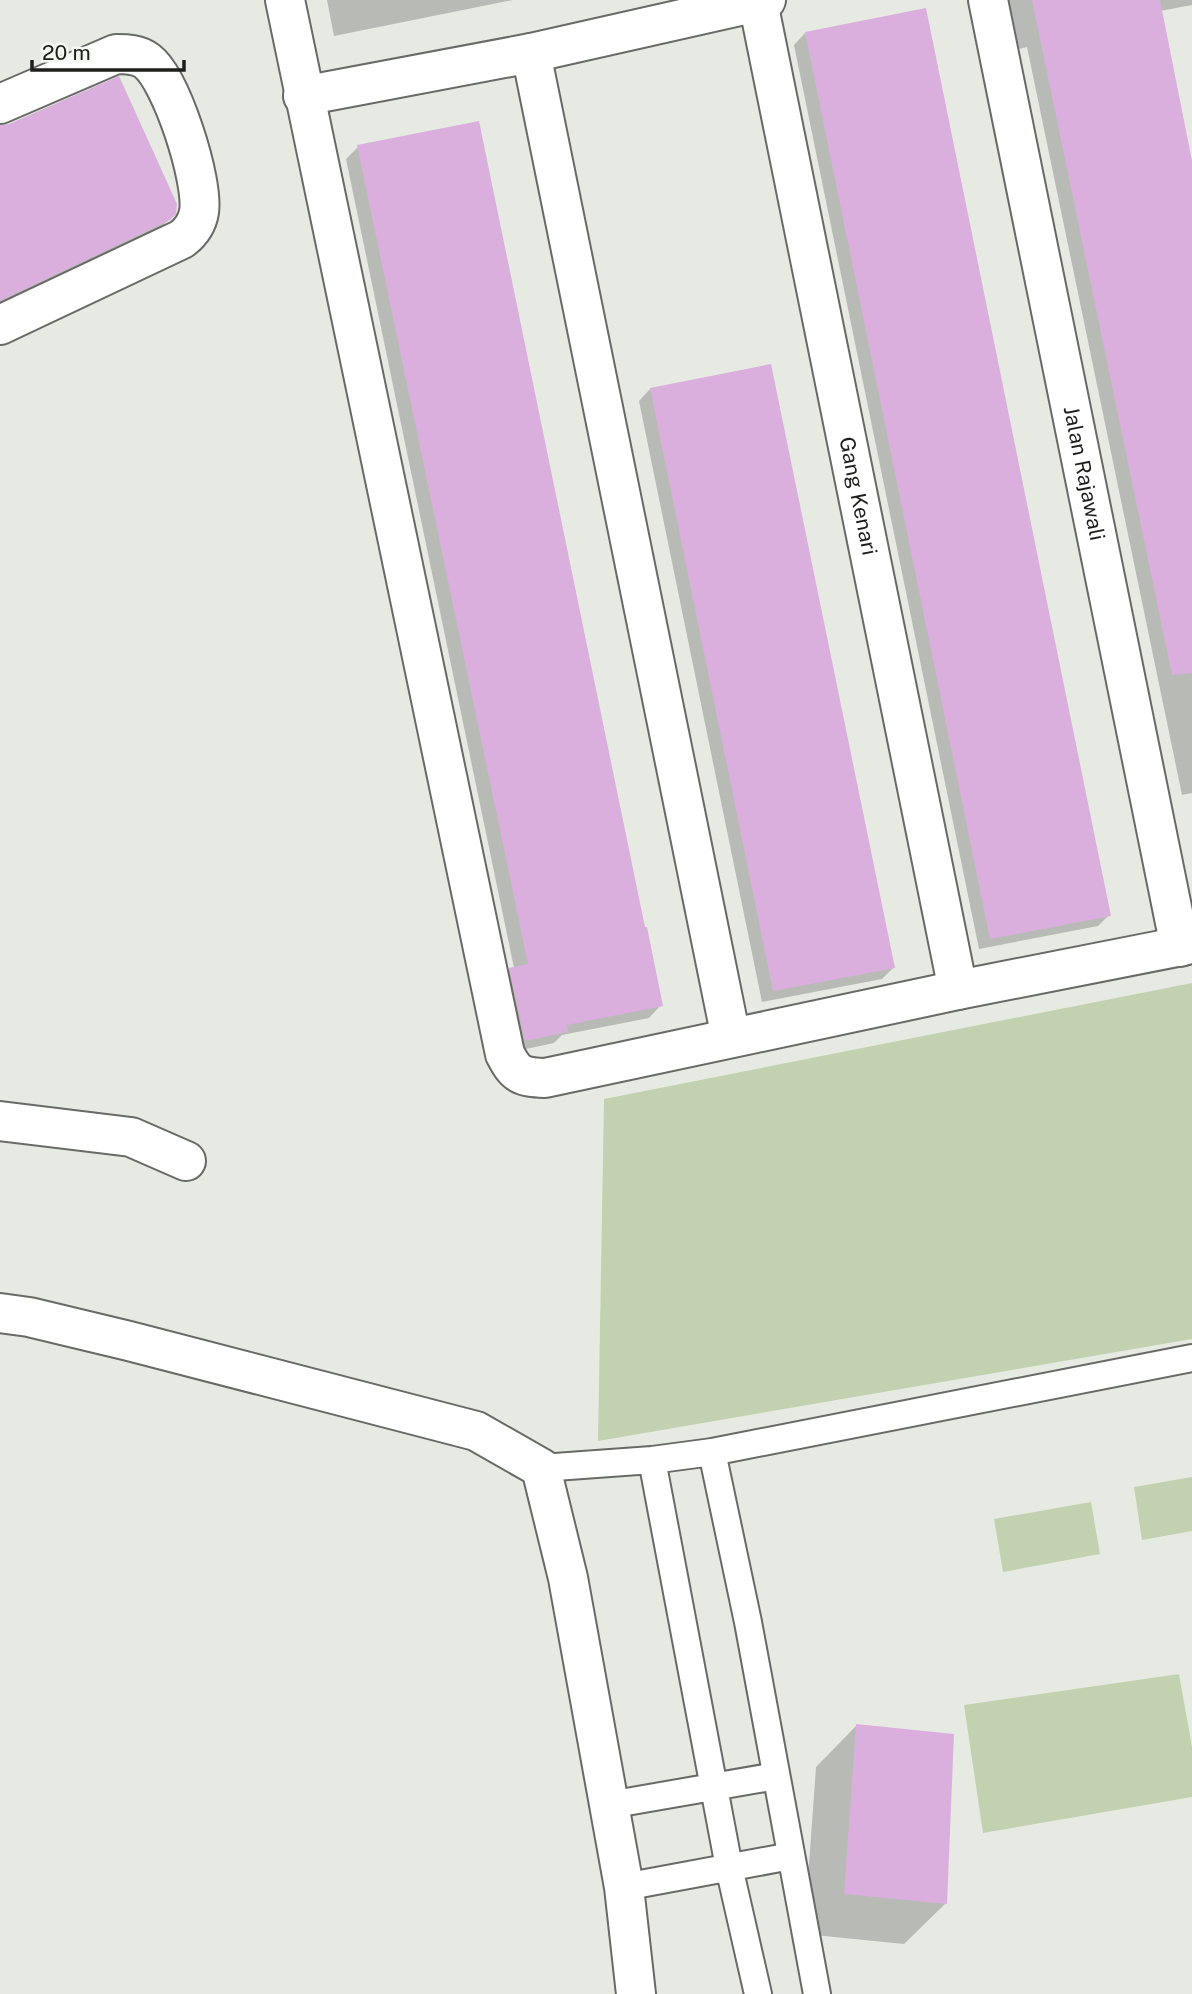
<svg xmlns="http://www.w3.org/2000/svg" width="1192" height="1994" viewBox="0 0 1192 1994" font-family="'Public Sans',sans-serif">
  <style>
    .green { fill: #c2d2b0 }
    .shadow { fill: #0003 }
    .building { fill: #daafdd }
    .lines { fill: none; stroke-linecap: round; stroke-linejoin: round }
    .lane-casing { stroke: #686a65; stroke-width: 30 }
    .street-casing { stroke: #686a65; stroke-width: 42 }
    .lane { stroke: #fff; stroke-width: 26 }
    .street { stroke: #fff; stroke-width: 38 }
    .labels { text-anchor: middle; stroke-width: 5; stroke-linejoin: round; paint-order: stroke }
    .street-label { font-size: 21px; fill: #1e1f1c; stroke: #f4f8f1 }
  </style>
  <rect width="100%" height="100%" fill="#e7eae3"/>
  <path class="green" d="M1192,983v356l-594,102 6,-342z
    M1192,1477v54l-50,9 -8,-53z
    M1091,1502l9,52 -97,18 -9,-53z
    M1179,1674l13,73v50l-209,36 -19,-128z"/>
  <path class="shadow" d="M327,0h186l-179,36z
    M1009,0h183v5l-32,6 32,154v628l-10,2 -155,-748 -8,2z
    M805,33l304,882 -11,11 -119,23 -185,-904z
    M0,127l169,92 -24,24 -145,69z
    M358,147l285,782 18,76 -12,13 -87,17 -8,8 -42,9 -14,-70 12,-13 4,-1 -168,-809z
    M650,389l243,579 -11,11 -120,23 -123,-601z
    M856,1726l89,178 -41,40 -100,-10 12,-167z"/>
  <path class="building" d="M1032,0h128l32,161v512l-20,2z
    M926,8l185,908 -121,23 -185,-907z
    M119,76l58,128 -1,10 -6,6 -170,81v-176l9,-1z
    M479,121l166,806h2l16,79 -96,19 1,7 -43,9 -16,-73 19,-4 -171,-819z
    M771,364l124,604 -122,23 -123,-603z
    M856,1724l98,10 -7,170 -103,-10z"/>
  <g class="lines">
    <g class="lane-casing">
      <path id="lane" d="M712,1452l36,170 69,372
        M652,1460l77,407 29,127
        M541,1468l111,-8 60,-8 480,-94
        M609,1805l167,-29
        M624,1887l167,-31"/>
    </g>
    <g class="street-casing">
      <g id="street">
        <path d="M285,0l220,1054c11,21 16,23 40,24l413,-88 234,-46"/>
        <path id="s1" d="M988,0l192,947"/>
        <path id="s2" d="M758,2l200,988"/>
        <path d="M531,53l200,985"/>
        <path d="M303,96l228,-43 235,-53"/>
        <path d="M0,104l116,-50c11,0 22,0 31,7 25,19 57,121 52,151 -2,12 -8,20 -17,27l-182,86"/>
        <path d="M0,1121l131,16 55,24"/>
        <path d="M0,1313l29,4 100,24 347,90 65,37 27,110 56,309 12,107"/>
      </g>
    </g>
    <use href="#lane" class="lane"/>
    <use href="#street" class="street"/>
  </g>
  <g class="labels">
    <g class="street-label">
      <text dy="7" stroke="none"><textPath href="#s1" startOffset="483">Jalan Rajawali</textPath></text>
      <text dy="7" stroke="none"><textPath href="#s2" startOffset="504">Gang Kenari</textPath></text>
    </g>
  </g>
  <path d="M32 60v10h152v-10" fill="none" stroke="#1e1f1c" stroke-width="3.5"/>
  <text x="42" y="60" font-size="21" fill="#1e1f1c" stroke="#f4f8f1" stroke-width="5" paint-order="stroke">20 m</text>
</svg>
